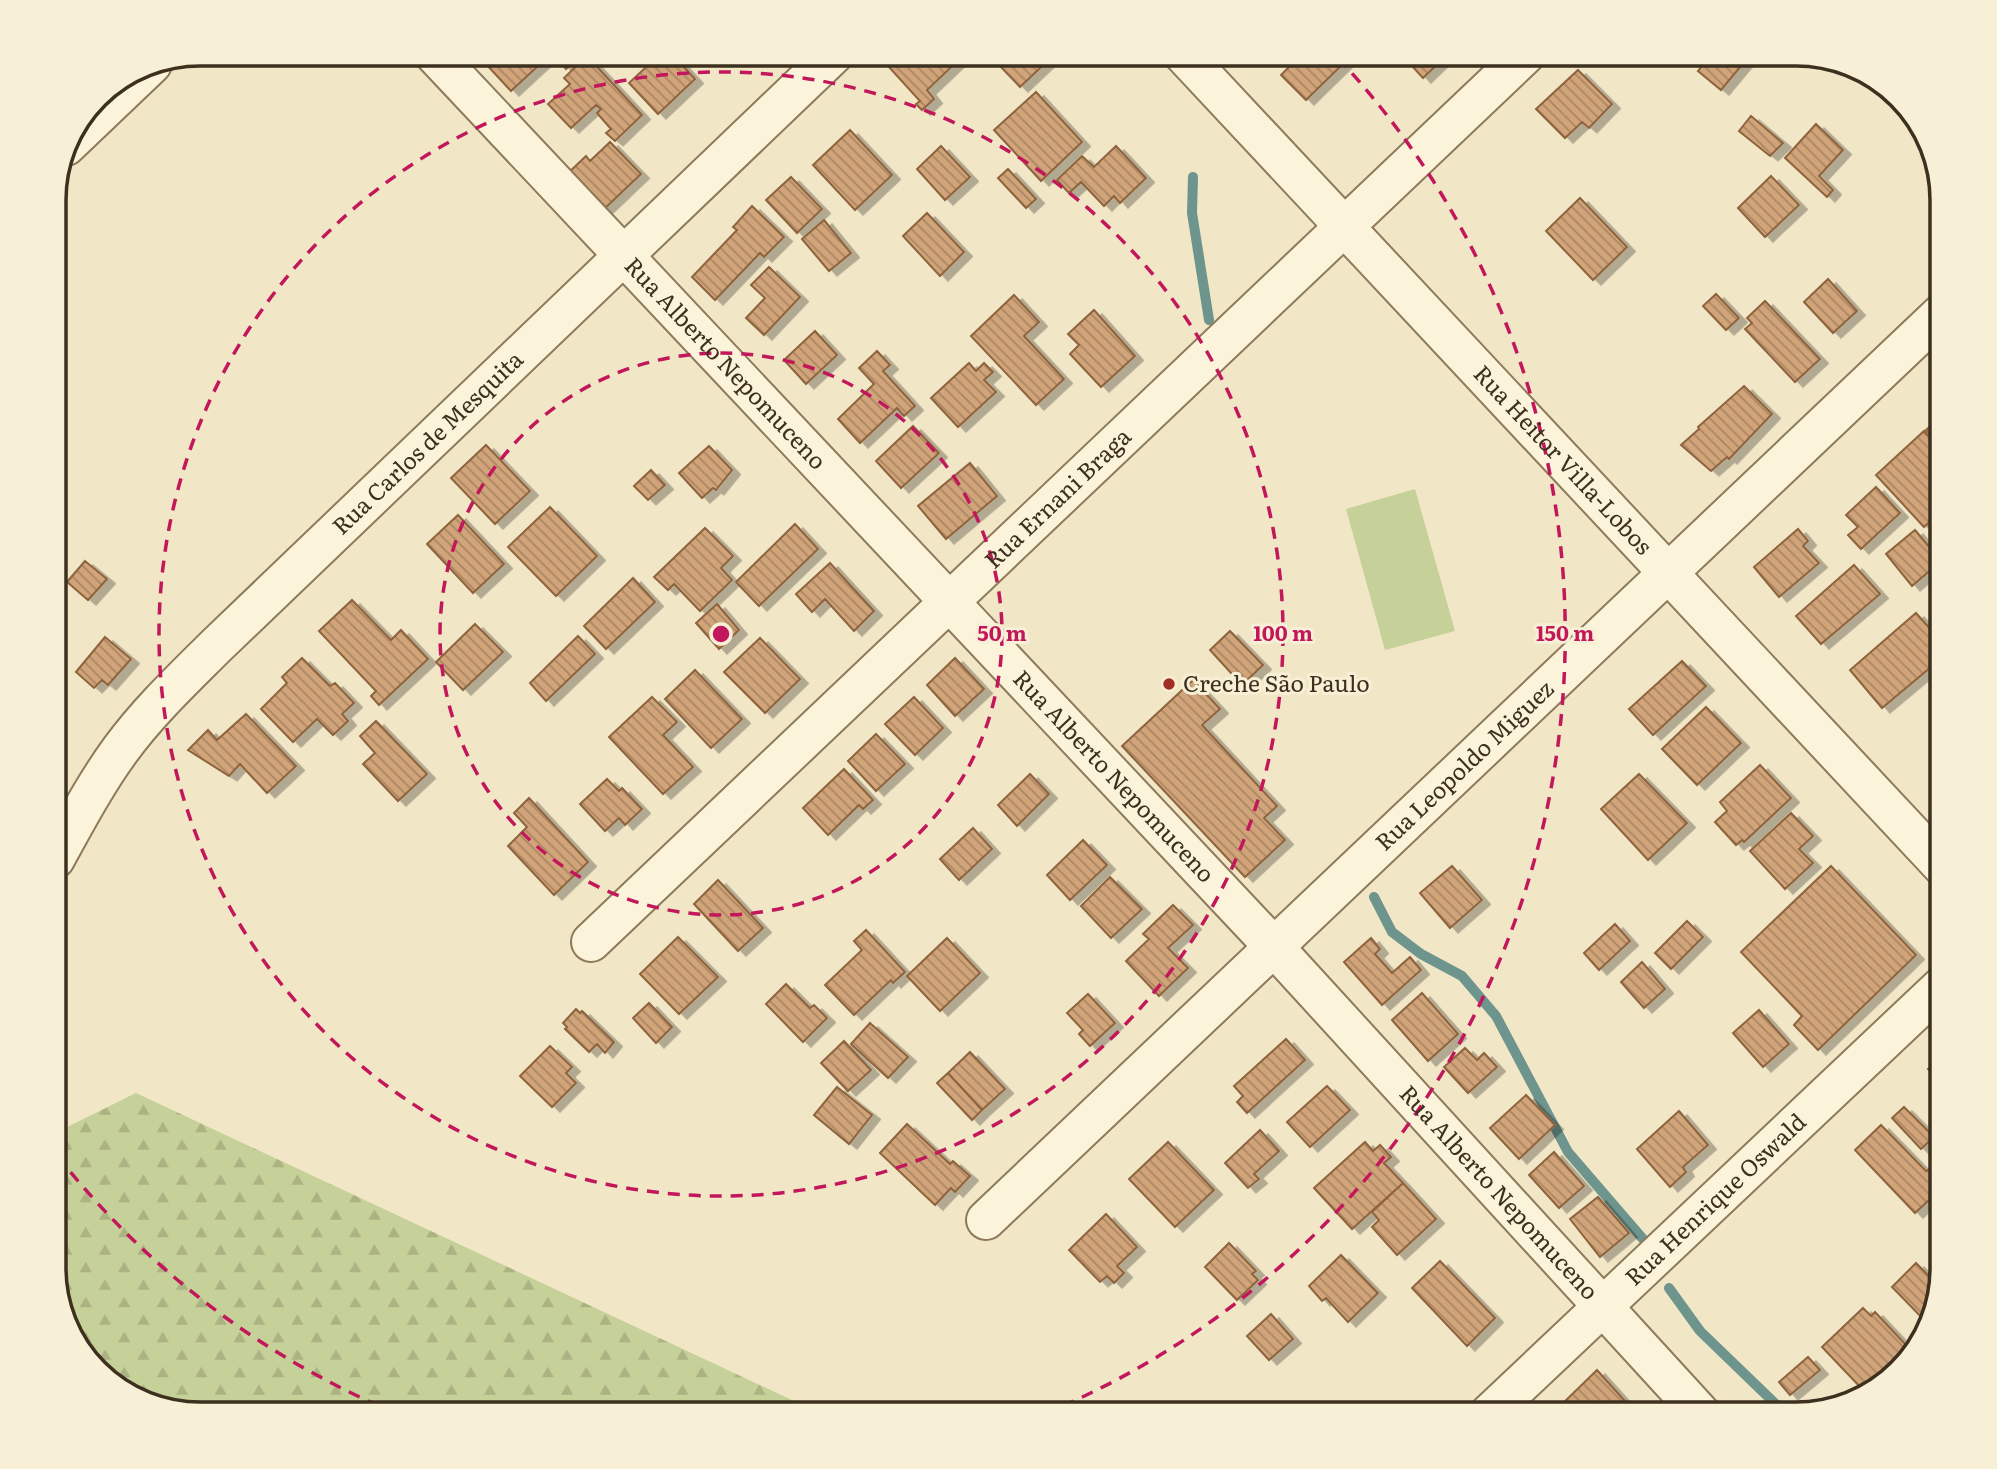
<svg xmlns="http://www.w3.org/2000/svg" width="1997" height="1469" viewBox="0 0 1997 1469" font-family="Literata,serif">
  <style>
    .forest { fill: url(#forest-firs) }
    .park { fill: #c6d099 }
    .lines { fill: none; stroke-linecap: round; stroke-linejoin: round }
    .stream { stroke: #6d948d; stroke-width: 10 }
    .building { fill: url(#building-back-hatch); stroke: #8e643e; stroke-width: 2; filter: url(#shadow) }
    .minor-casing { stroke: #8e795a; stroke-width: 42 }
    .minor { stroke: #fbf3da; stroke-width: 38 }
    .ring { fill: none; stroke: #c2185b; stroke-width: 3.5; stroke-dasharray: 12 9 }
    .poi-dot { fill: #a02e26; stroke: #f8f0d6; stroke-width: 2.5 }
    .labels { text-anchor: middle; stroke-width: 6; stroke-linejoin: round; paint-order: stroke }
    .street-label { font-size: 23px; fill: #3d301f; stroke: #f8f0d6 }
    .poi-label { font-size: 23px; fill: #3d301f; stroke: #f8f0d6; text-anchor: start }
    .rim { fill: none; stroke: #3d301f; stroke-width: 3.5 }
    .centre { fill: #c2185b; stroke: #f8f0d6; stroke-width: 3.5 }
    .ring-label { font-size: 21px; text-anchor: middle; font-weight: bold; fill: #c2185b; stroke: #f8f0d6; stroke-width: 6; stroke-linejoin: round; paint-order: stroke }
  </style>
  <defs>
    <pattern id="forest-firs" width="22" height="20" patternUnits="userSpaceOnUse" patternTransform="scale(1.75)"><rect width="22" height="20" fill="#c6d099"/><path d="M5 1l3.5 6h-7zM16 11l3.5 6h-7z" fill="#abb383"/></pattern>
    <pattern id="building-back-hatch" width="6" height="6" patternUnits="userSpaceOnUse" patternTransform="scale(1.75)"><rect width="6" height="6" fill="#d1a47a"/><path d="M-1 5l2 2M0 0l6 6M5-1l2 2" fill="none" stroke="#ab8663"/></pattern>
    <filter id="shadow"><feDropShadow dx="8" dy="4.5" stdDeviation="0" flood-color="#0004"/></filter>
  </defs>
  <rect width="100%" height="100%" fill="#f1e7c6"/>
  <path class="forest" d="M136,1093l688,322h-624l-88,-30 -43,-51 -14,-56v-145z"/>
  <path class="park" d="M1415,489l40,142 -70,19 -39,-141z"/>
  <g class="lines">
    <path class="stream" d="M1193,177l-1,36 17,107
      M1374,897l18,35 29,22 41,22 34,40 72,136 75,87
      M1669,1288l31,43 87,84"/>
  </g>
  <path class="building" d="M495,54h56l-40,37 -26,-28z
    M553,54h27l1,2 -15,13z
    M660,54h12l23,25 -37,35 -29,-31z
    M903,54h62l-38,36 7,9 -12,11 -6,-6 4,-3 -31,-34z
    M1008,54h47l-35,33 -22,-23z
    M1302,54h41l5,5 -42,41 -25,-25z
    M1401,54h39l4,4 -21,20z
    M1711,54h40l-30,36 -23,-19z
    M587,56l55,59 -27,26 -9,-8 5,-4 -14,-16 4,-4 -5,-4 -25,23 -23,-24 22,-20 -6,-6z
    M1578,70l34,34 -23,24 -7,-6 -17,16 -29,-29z
    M1036,92l46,50 -41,39 -47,-51z
    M1751,116l32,27 -13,13 -31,-25z
    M1816,124l27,26 -24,26 14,14 -6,7 -42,-39z
    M850,130l42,45 -37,35 -42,-45z
    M610,142l31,32 -39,37 -35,-37 19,-18 4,5z
    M941,146l29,31 -25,23 -28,-31z
    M1116,146l30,32 -26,25 -6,-7 -10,10 -23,-24 -12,11 -12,-13 25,-24 12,11z
    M1008,169l28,30 -10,9 -28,-30z
    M1771,176l28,29 -34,32 -27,-29z
    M791,177l31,32 -25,24 -31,-33z
    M1580,198l47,49 -34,33 -47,-49z
    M752,206l32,31 -20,20 -4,-4 -45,47 -23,-23 45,-47 -4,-3z
    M927,213l37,39 -24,24 -37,-40z
    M824,220l27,33 -22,18 -27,-32z
    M769,267l31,30 -36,38 -18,-17 19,-20 -14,-13z
    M1828,279l29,32 -24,22 -29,-31z
    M1716,294l23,24 -13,12 -23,-24z
    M1014,295l25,27 -15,14 40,43 -28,26 -65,-69z
    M1765,301l55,58 -25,23 -50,-53 7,-6 -5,-5z
    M1094,310l41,46 -34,31 -31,-33 9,-9 -11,-11z
    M815,331l22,24 -31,29 -22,-24z
    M877,351l13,14 -7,6 32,35 -11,10 -7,-8 -37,35 -22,-24 36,-35 -15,-16z
    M969,363l7,8 8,-8 9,9 -9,8 12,12 -38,35 -27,-29z
    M1744,386l28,28 -43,45 -2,-2 -16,14 -30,-26 18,-16 -1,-2z
    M1943,414v33l-17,-17z
    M913,426l26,27 -38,35 -25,-27z
    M1924,431l19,21v58l-19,17 -48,-52z
    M486,445l44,46 -35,33 -44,-46z
    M709,446l23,24 -16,20 -3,-2 -11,10 -23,-25z
    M970,463l27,33 -51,43 -28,-33z
    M651,470l14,15 -17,15 -14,-14z
    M1876,487l24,26 -39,36 -13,-14 10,-8 -12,-12z
    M550,507l47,49 -41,40 -48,-49z
    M458,515l46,49 -31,29 -46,-49z
    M795,524l23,25 -59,57 -23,-24z
    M705,528l28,28 -12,12 11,12 -32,31 -26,-27 -6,6 -14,-13z
    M1798,529l10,12 -5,5 16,17 -40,34 -25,-30z
    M1915,530l26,31 -29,25 -26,-32z
    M85,561l22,18 -19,21 -21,-18z
    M830,563l44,48 -20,20 -29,-32 -13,13 -16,-18z
    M1854,565l26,29 -59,50 -25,-28z
    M633,578l22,24 -49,47 -22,-23z
    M352,600l39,40 10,-10 27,29 -49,46 -8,-9 5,-5 -57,-60z
    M717,604l22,26 -20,19 -23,-26z
    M1916,613l27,30v14l-61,51 -32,-38z
    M475,624l28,28 -40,38 -27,-28z
    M1230,631l33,34 -21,20 -32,-35z
    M578,636l17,18 -49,47 -16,-18z
    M105,637l26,22 -23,26 -6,-5 -8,8 -18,-16z
    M760,638l40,41 -35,34 -41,-41z
    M302,658l28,28 5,-3 19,20 -12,11 6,7 -15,14 -16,-16 -24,23 -32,-33 26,-26 -5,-6z
    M955,658l29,31 -29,27 -28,-31z
    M1682,661l24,25 -53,49 -24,-26z
    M695,670l47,49 -31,29 -46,-49z
    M1193,680l27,29 -18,16 75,81 -13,12 21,22 -40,37 -123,-131z
    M652,697l25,25 -14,13 30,32 -30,27 -54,-57z
    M914,697l29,31 -28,27 -30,-31z
    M1706,707l35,36 -44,42 -35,-36z
    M246,714l50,52 -29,27 -27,-29 -11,12 -41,-26 20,-20 9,10z
    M376,721l51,53 -29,27 -35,-37 12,-11 -15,-17z
    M876,734l29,30 -29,27 -28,-30z
    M1760,765l31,33 -47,44 -2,-2 -6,5 -21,-23 12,-11 -7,-9z
    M844,769l29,31 -10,9 -4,-4 -31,30 -25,-27z
    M1030,774l19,20 -32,32 -19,-21z
    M1639,774l48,49 -39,37 -47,-51z
    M607,779l12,12 3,-3 20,21 -17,16 -6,-7 -14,13 -25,-27z
    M529,798l59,64 -34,33 -46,-49 19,-19 -13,-14z
    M1791,813l22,23 -14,13 14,14 -28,26 -35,-38z
    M973,828l19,21 -33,31 -19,-21z
    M1083,840l24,25 -37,35 -23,-25z
    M1452,866l30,34 -32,28 -30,-35z
    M1831,866l85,89 -98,95 -24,-25 8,-9 -61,-64z
    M1110,877l32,32 -31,29 -30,-32z
    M718,880l45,48 -25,23 -44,-47z
    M1173,905l20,20 -25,23 20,20 -29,28 -33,-35 23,-22 -6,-5z
    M1687,921l16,16 -32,32 -16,-16z
    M1615,924l15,17 -31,29 -15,-17z
    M866,930l39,42 -12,11 -2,-3 -37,35 -29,-30 37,-35 -8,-9z
    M678,937l40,40 -39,37 -39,-40z
    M947,938l33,35 -40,38 -33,-35z
    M1371,938l9,11 -5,5 17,19 18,-16 11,13 -39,35 -38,-43z
    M1642,962l23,27 -21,19 -23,-26z
    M786,984l24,24 4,-3 13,13 -24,24 -37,-38z
    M1422,993l36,41 -30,27 -36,-41z
    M1088,994l27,29 -25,23 -11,-12 4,-4 -16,-17z
    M649,1003l23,24 -16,16 -23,-25z
    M576,1009l4,4 2,-2 32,31 -9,11 -8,-9 -8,8 -24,-23 2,-2 -4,-4z
    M1759,1010l30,34 -26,23 -30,-34z
    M870,1023l38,34 -20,21 -37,-34z
    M1286,1039l19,21 -58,53 -10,-11 6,-6 -9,-10z
    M844,1041l27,29 -23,21 -27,-28z
    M550,1046l22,21 -6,6 10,10 -24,24 -32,-31z
    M1465,1048l12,12 7,-7 13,14 -29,26 -24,-26z
    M970,1052l35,37 -23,21 -34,-37z
    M1943,1056v29l-15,-16z
    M948,1073l34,37 -10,10 -35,-37z
    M1327,1086l23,24 -40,37 -23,-25z
    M837,1087l35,28 -23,29 -35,-29z
    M1526,1095l29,30 -36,34 -29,-31z
    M1904,1107l30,30 -13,12 -29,-31z
    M1679,1111l29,34 -25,22 3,5 -16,15 -33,-38z
    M907,1124l43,40 3,-3 17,15 -15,16 -4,-4 -16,17 -55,-52z
    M1881,1125l45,46 5,-3 12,12v7l-28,26 -60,-63z
    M1260,1130l19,21 -25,23 5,5 -11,9 -23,-25z
    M1168,1142l46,48 -39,37 -46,-48z
    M1365,1142l8,9 7,-6 11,12 -7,6 19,20 -51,46 -38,-41z
    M1554,1152l30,34 -25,22 -30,-33z
    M1403,1183l33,36 -39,36 -25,-28 7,-7 -7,-8z
    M1598,1197l31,36 -29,24 -30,-38z
    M1106,1214l31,33 -20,19 7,7 -10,10 -7,-7 -7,6 -31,-32z
    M1229,1243l27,28 -4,3 6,6 -21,20 -32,-33z
    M1341,1255l37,38 -30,29 -22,-24 -4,3 -13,-15z
    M1440,1261l55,57 -28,28 -55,-58z
    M1916,1263l22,22 -13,36 -33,-34z
    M1863,1308l8,8 4,-4 33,35 -44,44 -42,-44z
    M1271,1314l22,25 -24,21 -22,-24z
    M1808,1357l12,13 -30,25 -11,-13z
    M1597,1370l37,41 -4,4h-61l-8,-10z"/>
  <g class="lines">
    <g class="minor-casing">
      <g id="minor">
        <path id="s1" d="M434,54l840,893 428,468"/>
        <path id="s2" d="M1183,54l760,813"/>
        <path d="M66,146l86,-82"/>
        <path id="s3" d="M55,859c21,-38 41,-76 66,-110 28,-38 62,-70 95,-103l618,-592"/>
        <path id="s4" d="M591,942l935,-888"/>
        <path id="s5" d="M986,1220l957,-908"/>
        <path id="s6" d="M1489,1414l454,-429"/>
      </g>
    </g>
    <use href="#minor" class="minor"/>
  </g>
  <g class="ring">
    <circle cx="721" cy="634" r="281"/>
    <circle cx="721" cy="634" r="562"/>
    <path d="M398 1414A844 844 0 0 1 56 1154M1338 58A844 844 0 0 1 1044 1414"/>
  </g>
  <circle class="poi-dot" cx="1169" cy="684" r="7"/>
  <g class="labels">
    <g class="street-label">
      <text dy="8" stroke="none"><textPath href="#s1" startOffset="425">Rua Alberto Nepomuceno</textPath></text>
      <text dy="8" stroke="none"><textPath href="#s3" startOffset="562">Rua Carlos de Mesquita</textPath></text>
      <text dy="8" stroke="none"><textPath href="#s2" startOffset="556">Rua Heitor Villa-Lobos</textPath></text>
      <text dy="8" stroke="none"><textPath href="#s4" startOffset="644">Rua Ernani Braga</textPath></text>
      <text dy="8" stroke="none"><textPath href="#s5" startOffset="660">Rua Leopoldo Miguez</textPath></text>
      <text dy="8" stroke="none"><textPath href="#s1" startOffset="992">Rua Alberto Nepomuceno</textPath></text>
      <text dy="8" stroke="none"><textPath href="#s1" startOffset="1559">Rua Alberto Nepomuceno</textPath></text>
      <text dy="8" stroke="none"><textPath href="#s6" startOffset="312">Rua Henrique Oswald</textPath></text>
    </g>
    <g class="poi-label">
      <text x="1183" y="692">Creche São Paulo</text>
    </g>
  </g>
  <path d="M0 0H1997V1469H0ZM200 66H1796A134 134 0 0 1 1930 200V1268A134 134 0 0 1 1796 1402H200A134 134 0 0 1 66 1268V200A134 134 0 0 1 200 66Z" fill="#f8f0d6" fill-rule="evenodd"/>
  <path class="rim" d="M200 66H1796A134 134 0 0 1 1930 200V1268A134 134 0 0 1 1796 1402H200A134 134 0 0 1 66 1268V200A134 134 0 0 1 200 66Z"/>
  <circle cx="721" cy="634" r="10" class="centre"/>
  <g class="ring-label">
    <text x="1002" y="641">50 m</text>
    <text x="1283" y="641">100 m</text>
    <text x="1565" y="641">150 m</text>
  </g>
</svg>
